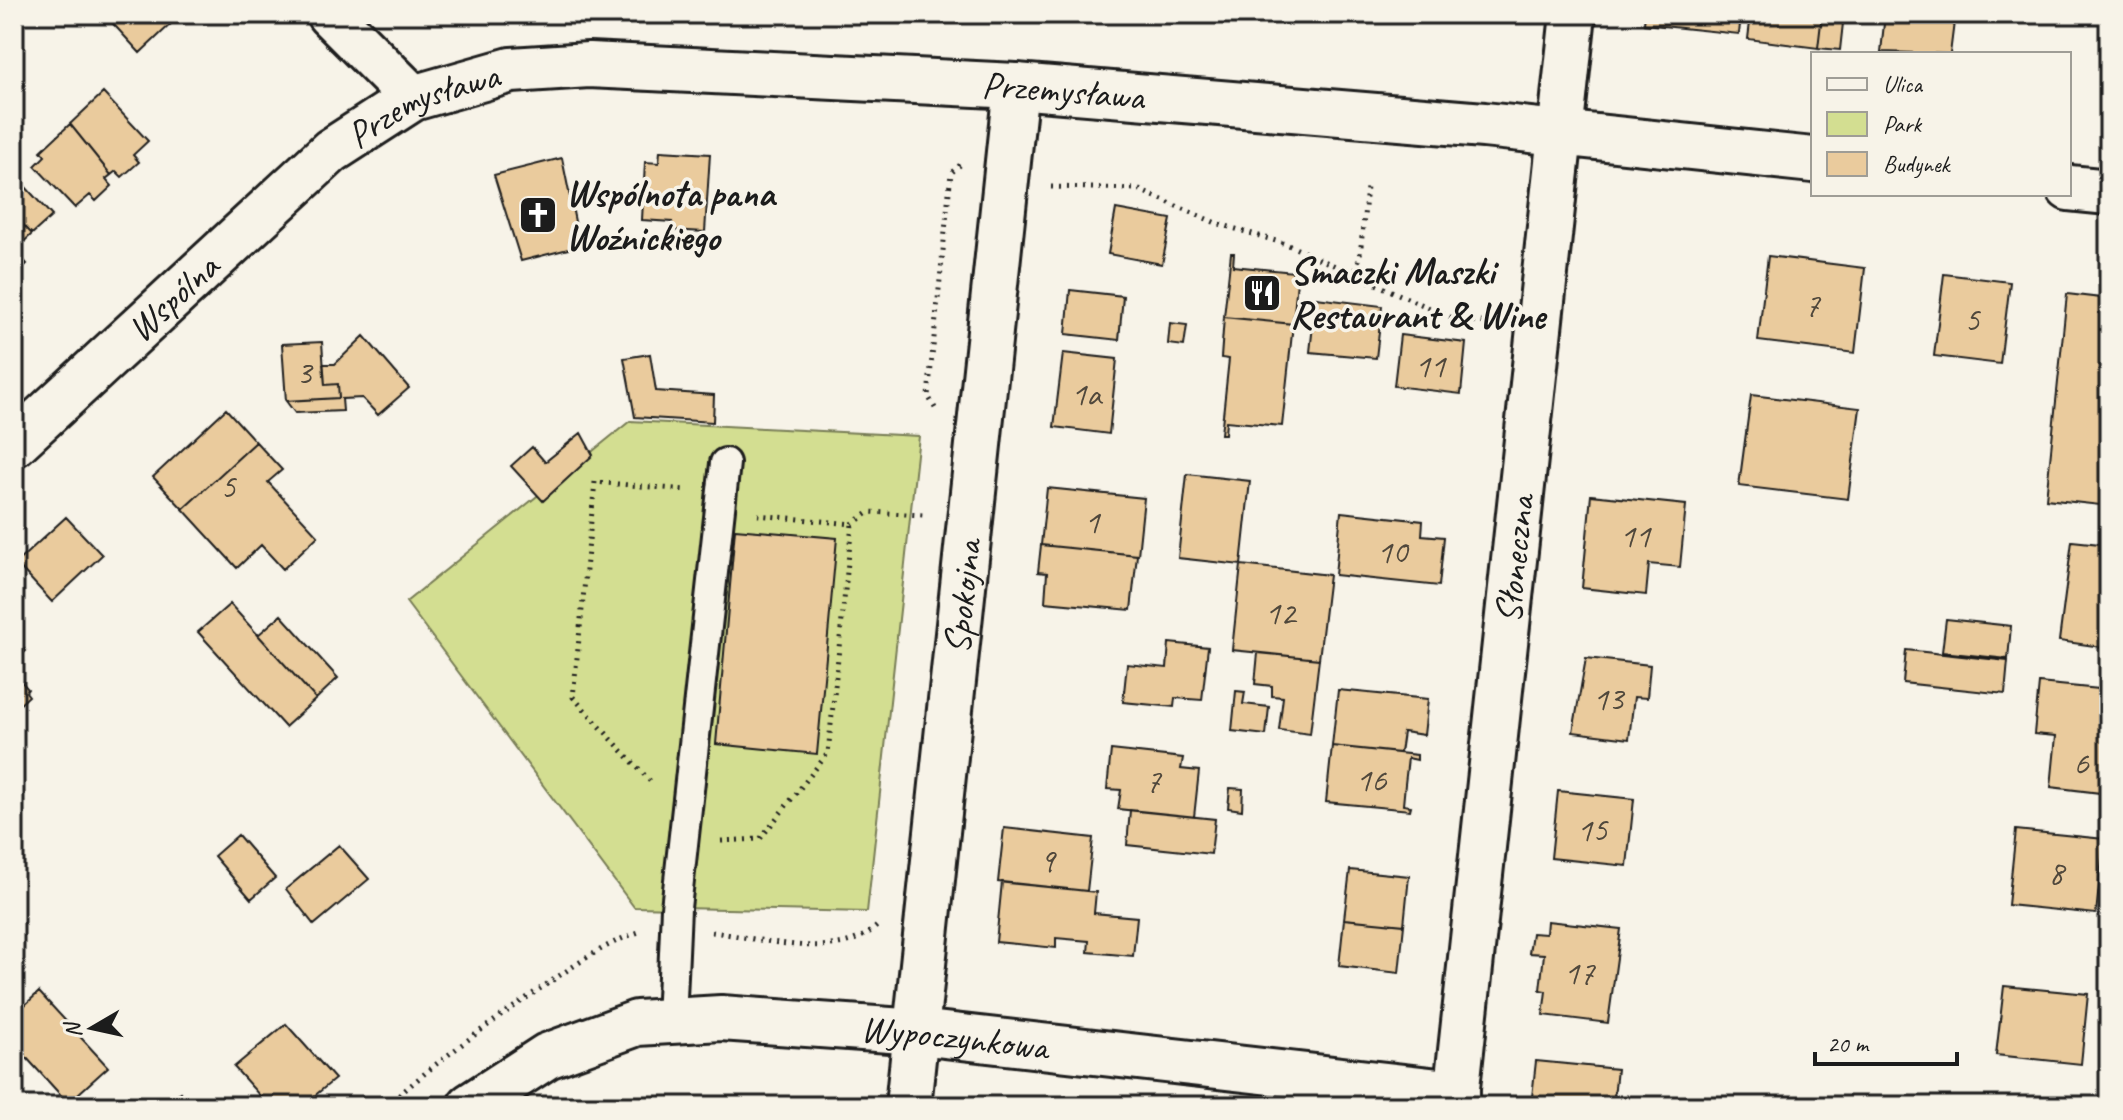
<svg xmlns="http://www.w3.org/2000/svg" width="2123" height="1120" viewBox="0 0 2123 1120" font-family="Caveat,sans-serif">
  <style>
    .green { fill: #d3de91; stroke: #787d56; stroke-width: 2 }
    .building { fill: #eacb9d; stroke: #1c1c1c; stroke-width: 2 }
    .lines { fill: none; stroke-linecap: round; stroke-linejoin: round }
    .lane-casing { stroke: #1c1c1c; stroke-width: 34 }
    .street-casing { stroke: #1c1c1c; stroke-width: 50 }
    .path { stroke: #1c1c1c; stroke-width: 5; stroke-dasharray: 2 6; stroke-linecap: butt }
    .lane { stroke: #f7f3e8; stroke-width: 28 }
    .street { stroke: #f7f3e8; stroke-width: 44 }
    .labels { text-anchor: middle; stroke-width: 7; stroke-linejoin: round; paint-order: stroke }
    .number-label { font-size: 34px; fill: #50483c }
    .street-label { font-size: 38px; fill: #1c1c1c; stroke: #f7f3e8 }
    .poi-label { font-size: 38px; font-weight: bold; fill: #1c1c1c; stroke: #f7f3e8; text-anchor: start }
  </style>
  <rect width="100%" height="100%" fill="#f7f3e8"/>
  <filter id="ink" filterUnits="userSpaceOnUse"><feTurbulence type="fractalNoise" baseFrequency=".0125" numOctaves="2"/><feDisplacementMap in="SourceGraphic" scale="16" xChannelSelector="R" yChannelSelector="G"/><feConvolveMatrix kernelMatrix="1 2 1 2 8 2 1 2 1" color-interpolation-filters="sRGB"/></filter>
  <g filter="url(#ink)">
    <path class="green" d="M630,421l289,15 -52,476 -233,-5 -228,-305z"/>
    <path class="building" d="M104,14h62l7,8 -33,31z
      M1645,14h96l-2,20 -95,-10z
      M1751,14h71l-4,34 -70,-9z
      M1822,14h22l-4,36 -22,-2z
      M1885,14h70l-5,40 -69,-2z
      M103,93l45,48 -15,14 6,7 -17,15 -6,-6 -5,4 -41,-51z
      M70,124l41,51 -5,4 6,7 -16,15 -6,-6 -15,13 -40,-42 10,-10 -4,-5z
      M660,151l50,3 -5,78 -34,-2 1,-8 -30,-2 3,-58 14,1z
      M562,158l18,88 -59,15 -27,-86z
      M14,174l38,42 -20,18 -18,-19z
      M1116,209l55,10 -9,45 -54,-10z
      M14,215l18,19 -17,16 -1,-1z
      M14,249l13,15 -13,12z
      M1231,253h3l-1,13 61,6 4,-2 -5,54 -69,-7z
      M1768,256l97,12 -10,85 -97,-12z
      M1944,274l66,8 -10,82 -66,-8z
      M1070,290l53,6 -4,44 -53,-6z
      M2067,294l42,5v207l-63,-7z
      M1316,298l66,8 -6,52 -66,-6z
      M1224,317l69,7 -11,102 -56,-5 -1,13h-4l8,-75 -8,-1z
      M1170,323l17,2 -3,21 -16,-2z
      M1400,335l66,8 -5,51 -67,-8z
      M364,336l45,52 -31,27 -16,-17 -20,1 1,12 -48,2 -9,-12 53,-3 -1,-14 -13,1 -2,-21h12z
      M322,342l3,43 13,-1 1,14 -53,3 -4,-57z
      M1063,353l54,6 -8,75 -55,-7z
      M650,354l6,37 58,4 -1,27 -78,-5 -11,-59z
      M1751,395l109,13 -12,91 -109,-13z
      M226,409l30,33 -73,67 -30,-32z
      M581,433l12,22 -50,46 -32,-35 21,-19 13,15z
      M256,442l26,28 -14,12 50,54 -35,33 -22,-24 -24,23 -54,-59z
      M1187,474l63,7 -9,84 -63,-7z
      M1047,488l97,10 -6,57 -97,-10z
      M1591,495l95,10 -6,62 -31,-3 -3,31 -64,-7z
      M1341,512l82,9 -1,14 22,2 -5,49 -104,-11z
      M66,517l36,38 -50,47 -36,-39z
      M735,529l102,9 -20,216 -101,-10z
      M2072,541l37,4v103l-50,-7z
      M1041,545l96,10 -6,55 -86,-8 2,-29 -9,-1z
      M1241,565l88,10 -10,84 -87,-9z
      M230,604l86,95 -31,28 -87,-95z
      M281,615l57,63 -22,21 -58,-64z
      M1946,619l65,7 -3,33 -66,-7z
      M14,637l12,14 -12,11z
      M1169,643l39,4 -6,53 -27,-2 -1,9 -51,-5 4,-38 40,4z
      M1906,650l102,11 -3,33 -102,-11z
      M1258,653l61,6 -9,75 -31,-4 4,-33 -11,-1v-10l-17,-2z
      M1586,658l64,7 -3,33 -13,-1 -5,42 -56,-7z
      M14,673l14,16 -2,3 3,4 -15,14z
      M2039,683l70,7v104l-58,-7 5,-51 -22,-2z
      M1338,690l90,9 -4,36 -21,-3 -3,21 -68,-7z
      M1236,691l9,1 -2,12 26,3 -3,28 -34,-4z
      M1332,746l85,9v5l-9,-2 -3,26 -2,21 8,1 -1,4 -84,-8z
      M1111,750l72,8 -2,11 18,2 -5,46 -76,-8 3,-19 -14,-1z
      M1230,788l13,1 -1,21 -14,-2z
      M1558,791l76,8 -7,67 -76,-8z
      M1130,810l85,9 -4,35 -84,-9z
      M1004,828l89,10 -6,53 -89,-9z
      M2016,830l88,9 -8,75 -88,-9z
      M238,835l37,43 -24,21 -37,-43z
      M339,845l30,34 -55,46 -28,-36z
      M1350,870l59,6 -5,49 -60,-6z
      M1002,882l94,10 -2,21 43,4 -4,39 -45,-4 1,-11 -33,-3v10l-60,-6z
      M1344,919l60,6 -5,48 -60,-7z
      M1547,921l74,8 -13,94 -65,-8 3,-24 -6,-1 4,-36 -15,-1 3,-20 14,1z
      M2004,986l84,8 -7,70 -85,-9z
      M39,992l69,75 -40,36 -54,-59v-29z
      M286,1024l49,55 -33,27h-33l-35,-39z
      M1536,1061l81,8 -4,37h-82z
      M180,1092l13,14h-28z"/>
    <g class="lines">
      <g class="lane-casing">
        <path id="lane" d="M671,1021l5,-113 49,-445"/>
      </g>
      <g class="street-casing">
        <g id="street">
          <path d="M329,14l84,84"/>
          <path d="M2069,188l40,4"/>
          <path id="s1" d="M14,444l317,-293 82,-53 98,-28 78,-5 427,21 468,39 329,35"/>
          <path id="s2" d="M470,1106l77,-50 90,-33 84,-5 197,14 539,61"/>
          <path id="s3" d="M908,1106l108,-1020"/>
          <path id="s4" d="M1455,1106l118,-1092"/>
        </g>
      </g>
      <path class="path" d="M1051,187l86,2 79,34 70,21 166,74 43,6
        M1353,277l7,-21 7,-69
        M935,408l-7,-12 23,-223 9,-8
        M852,524l18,-12 53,3
        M650,781l-77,-84 22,-215 91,8
        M721,841l39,-2 68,-86 24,-229 -94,-9
        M712,932c49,6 128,32 167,-8
        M387,1106c47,-43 99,-80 151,-116 32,-21 63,-45 101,-58"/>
      <use href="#lane" class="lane"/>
      <use href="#street" class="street"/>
    </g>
  </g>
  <defs>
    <g id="church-square" transform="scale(2)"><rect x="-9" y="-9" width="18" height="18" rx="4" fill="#1c1c1c" stroke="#f7f3e8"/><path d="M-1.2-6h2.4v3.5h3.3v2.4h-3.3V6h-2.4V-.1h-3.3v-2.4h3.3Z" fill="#fff"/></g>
    <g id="restaurant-square" transform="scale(2)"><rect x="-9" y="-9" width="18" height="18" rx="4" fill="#1c1c1c" stroke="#f7f3e8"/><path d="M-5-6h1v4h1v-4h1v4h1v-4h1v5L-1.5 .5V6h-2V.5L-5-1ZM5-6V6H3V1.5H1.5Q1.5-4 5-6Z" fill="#fff"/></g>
  </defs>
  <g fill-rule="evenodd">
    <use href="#church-square" x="538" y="215"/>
    <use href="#restaurant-square" x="1262" y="293"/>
  </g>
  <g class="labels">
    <g class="number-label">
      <text x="1812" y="316">7</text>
      <text x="1972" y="331">5</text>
      <text x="1430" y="377">11</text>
      <text x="304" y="384">3</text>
      <text x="1086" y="405">1a</text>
      <text x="228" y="498">5</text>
      <text x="1092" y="533">1</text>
      <text x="1635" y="547">11</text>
      <text x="1392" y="563">10</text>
      <text x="1280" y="624">12</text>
      <text x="1608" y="710">13</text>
      <text x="2081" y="774">6</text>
      <text x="1371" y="791">16</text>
      <text x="1153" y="792">7</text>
      <text x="1592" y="841">15</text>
      <text x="1047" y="872">9</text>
      <text x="2056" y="884">8</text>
      <text x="1579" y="984">17</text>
    </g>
    <g class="street-label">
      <text dy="13" stroke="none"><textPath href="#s1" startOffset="1184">Przemysława</textPath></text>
      <text dy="13" stroke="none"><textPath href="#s1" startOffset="536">Przemysława</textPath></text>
      <text dy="13" stroke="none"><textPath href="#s1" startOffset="216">Wspólna</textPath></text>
      <text dy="13" stroke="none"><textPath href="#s4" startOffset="550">Słoneczna</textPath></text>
      <text dy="13" stroke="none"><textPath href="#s3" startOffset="512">Spokojna</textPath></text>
      <text dy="13" stroke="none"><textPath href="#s2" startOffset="506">Wypoczynkowa</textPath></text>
    </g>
    <g class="poi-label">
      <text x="566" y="206">Wspólnota pana<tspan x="566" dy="44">Woźnickiego</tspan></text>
      <text x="1290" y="284">Smaczki Maszki<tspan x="1290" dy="44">Restaurant &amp; Wine</tspan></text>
    </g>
  </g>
  <rect width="2123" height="1120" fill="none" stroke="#f7f3e8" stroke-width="48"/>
  <rect x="24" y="24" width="2075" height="1072" fill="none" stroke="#1c1c1c" stroke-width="3" filter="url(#ink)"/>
  <rect x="1811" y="52" width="260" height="144" fill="#f7f3e8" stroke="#9f9d96" stroke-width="2"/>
  <rect x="1827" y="78" width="40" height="12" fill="#f7f3e8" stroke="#9f9d96" stroke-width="2"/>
  <text x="1883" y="92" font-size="24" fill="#1c1c1c">Ulica</text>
  <rect x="1827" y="112" width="40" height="24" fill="#d3de91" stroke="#9f9d96" stroke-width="2"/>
  <text x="1883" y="132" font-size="24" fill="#1c1c1c">Park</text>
  <rect x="1827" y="152" width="40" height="24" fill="#eacb9d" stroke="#9f9d96" stroke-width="2"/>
  <text x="1883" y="172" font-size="24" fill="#1c1c1c">Budynek</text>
  <g transform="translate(92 1028) rotate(261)" stroke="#f7f3e8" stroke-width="6" paint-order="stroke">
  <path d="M0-6L14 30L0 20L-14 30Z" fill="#1c1c1c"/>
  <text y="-12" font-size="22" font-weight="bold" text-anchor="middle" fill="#1c1c1c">N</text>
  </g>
  <path d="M1815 1052v12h142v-12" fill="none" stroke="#1c1c1c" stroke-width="4"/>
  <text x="1827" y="1052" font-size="24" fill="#1c1c1c" stroke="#f7f3e8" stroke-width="6" paint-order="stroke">20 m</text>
</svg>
